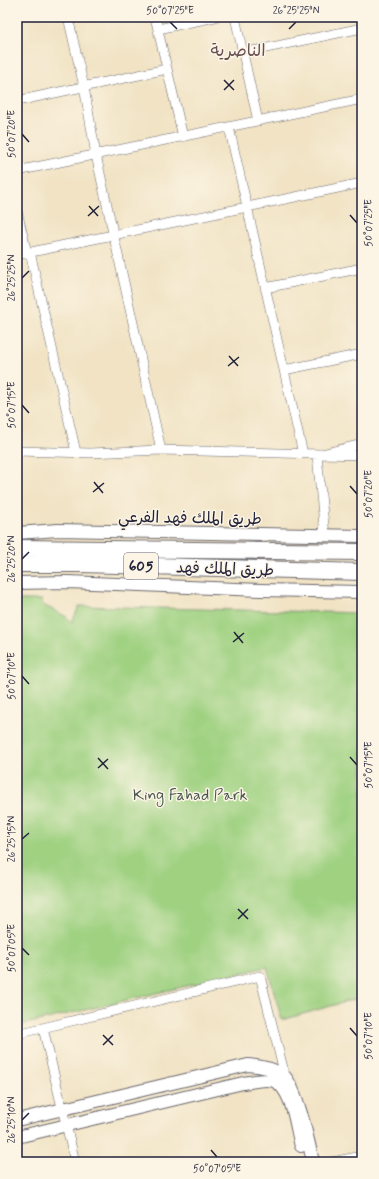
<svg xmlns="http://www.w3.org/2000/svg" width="379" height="1179" viewBox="0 0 379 1179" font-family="Mynerve,'Playpen Sans Arabic',sans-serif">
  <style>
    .green { fill: #9fd181; stroke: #607a5e }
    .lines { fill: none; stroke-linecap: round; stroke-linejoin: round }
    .street-casing { stroke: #6a666b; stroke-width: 10 }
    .secondary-casing { stroke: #6a666b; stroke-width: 14 }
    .highway-casing { stroke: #6a666b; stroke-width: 18 }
    .street { stroke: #fff; stroke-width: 9 }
    .secondary { stroke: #fff; stroke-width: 12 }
    .highway { stroke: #fff; stroke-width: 16 }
    .ticks { fill: none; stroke: #22223b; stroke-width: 1.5 }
    .labels { text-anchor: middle; stroke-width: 3; stroke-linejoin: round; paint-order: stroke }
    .shield { fill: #fcf5e5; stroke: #63616e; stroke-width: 1 }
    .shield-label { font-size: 15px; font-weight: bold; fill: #22223b }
    .street-label { font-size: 16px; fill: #22223b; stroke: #fcf5e5 }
    .park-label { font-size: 16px; fill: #485750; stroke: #fcf5e5 }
    .neighbourhood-label { font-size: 17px; fill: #684f55; stroke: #fcf5e5 }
    .neatline { fill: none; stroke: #22223b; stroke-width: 1.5 }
    .ticks-label { font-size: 10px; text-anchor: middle; fill: #22223b }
  </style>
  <rect width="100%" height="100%" fill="#fcf5e5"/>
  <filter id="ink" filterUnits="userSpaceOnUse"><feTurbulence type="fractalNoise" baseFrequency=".025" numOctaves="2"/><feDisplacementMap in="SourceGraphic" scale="8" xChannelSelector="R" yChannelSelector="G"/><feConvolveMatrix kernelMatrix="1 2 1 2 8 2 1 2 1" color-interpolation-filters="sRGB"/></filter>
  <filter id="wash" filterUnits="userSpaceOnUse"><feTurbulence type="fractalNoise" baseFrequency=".012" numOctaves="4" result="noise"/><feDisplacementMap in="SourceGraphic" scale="16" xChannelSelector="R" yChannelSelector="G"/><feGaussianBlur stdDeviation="0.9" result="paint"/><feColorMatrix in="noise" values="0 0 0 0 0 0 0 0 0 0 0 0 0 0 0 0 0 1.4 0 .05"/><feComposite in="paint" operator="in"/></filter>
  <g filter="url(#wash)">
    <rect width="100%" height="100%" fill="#f1e3c4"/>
    <path class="green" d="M17,600h25l1,5 24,12 5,5 7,-16 283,7v384l-80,23 -15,-53 -250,59z"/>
  </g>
  <g filter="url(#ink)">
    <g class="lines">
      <g class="street-casing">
        <path id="street" d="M68,17l16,70 12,68 65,295
          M155,17l28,120
          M235,17l23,104
          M158,29l57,-12
          M243,53l119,-25
          M17,101l150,-32
          M229,127l74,327
          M17,171l345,-72
          M17,211l10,42
          M30,252l46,200
          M17,255l345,-72
          M265,288l97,-20
          M284,370l78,-16
          M17,451l73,2 71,-3 201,5
          M325,535l-8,-80 45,-11
          M43,1028l32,134
          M17,1034l243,-58 25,100
          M332,1162l30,-6"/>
      </g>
      <g class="secondary-casing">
        <path id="secondary" d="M17,533l41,-3 304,6
          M17,583l51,-1 192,8 102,2
          M17,1120l231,-55c13,1 24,3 35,10 14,11 26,69 30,87
          M17,1137l226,-54c9,-1 22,-5 31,-2 19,8 22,47 27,65"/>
      </g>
      <g class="highway-casing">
        <path id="highway" d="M17,548l345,4
          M17,564h64l281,8"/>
      </g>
      <use href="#street" class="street"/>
      <use href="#secondary" class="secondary"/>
      <use href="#highway" class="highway"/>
    </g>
  </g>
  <path class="ticks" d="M170,22l7,7M289,29l7,-7M224,80l10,10M224,90l10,-10M22,134l7,8M89,206l9,10M350,215l7,8M88,216l11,-10M22,278l7,-7M229,356l9,10M228,366l11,-9M22,405l7,8M94,482l9,11M350,486l7,8M93,492l11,-9M22,559l7,-7M234,632l9,11M233,642l11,-9M22,676l7,8M350,757l7,8M98,758l10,11M98,768l10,-9M22,839l7,-6M238,909l10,10M238,919l10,-10M22,948l7,7M350,1028l7,8M103,1035l10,10M103,1045l10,-10M22,1120l7,-7M211,1150l6,7"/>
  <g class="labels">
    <rect class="shield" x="124" y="553" width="34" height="26" rx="3"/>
    <g class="shield-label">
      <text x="141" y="571">605</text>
    </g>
    <g class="street-label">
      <text transform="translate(190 517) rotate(1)" y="6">طريق الملك فهد الفرعي</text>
      <text transform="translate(225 568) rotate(2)" y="6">طريق الملك فهد</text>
    </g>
    <g class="park-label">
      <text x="190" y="800">King Fahad Park</text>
    </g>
    <g class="neighbourhood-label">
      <text x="238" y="56">الناصرية</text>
    </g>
  </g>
  <rect width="379" height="1179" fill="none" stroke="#fcf5e5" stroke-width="44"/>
  <rect x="22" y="22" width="335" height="1135" class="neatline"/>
  <g class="ticks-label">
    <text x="170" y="14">50°07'25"E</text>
    <text x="296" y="14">26°25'25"N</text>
    <text transform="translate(11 134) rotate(-90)" y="4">50°07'20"E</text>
    <text transform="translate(368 223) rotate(-90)" y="4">50°07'25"E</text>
    <text transform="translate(11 278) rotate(-90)" y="4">26°25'25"N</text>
    <text transform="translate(11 405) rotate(-90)" y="4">50°07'15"E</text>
    <text transform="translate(368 494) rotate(-90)" y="4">50°07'20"E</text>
    <text transform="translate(11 559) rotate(-90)" y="4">26°25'20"N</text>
    <text transform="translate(11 676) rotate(-90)" y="4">50°07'10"E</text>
    <text transform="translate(368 765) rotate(-90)" y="4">50°07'15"E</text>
    <text transform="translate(11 839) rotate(-90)" y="4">26°25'15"N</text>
    <text transform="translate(11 948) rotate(-90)" y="4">50°07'05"E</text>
    <text transform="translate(368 1036) rotate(-90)" y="4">50°07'10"E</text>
    <text transform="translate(11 1120) rotate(-90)" y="4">26°25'10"N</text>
    <text x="217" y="1172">50°07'05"E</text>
  </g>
</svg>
